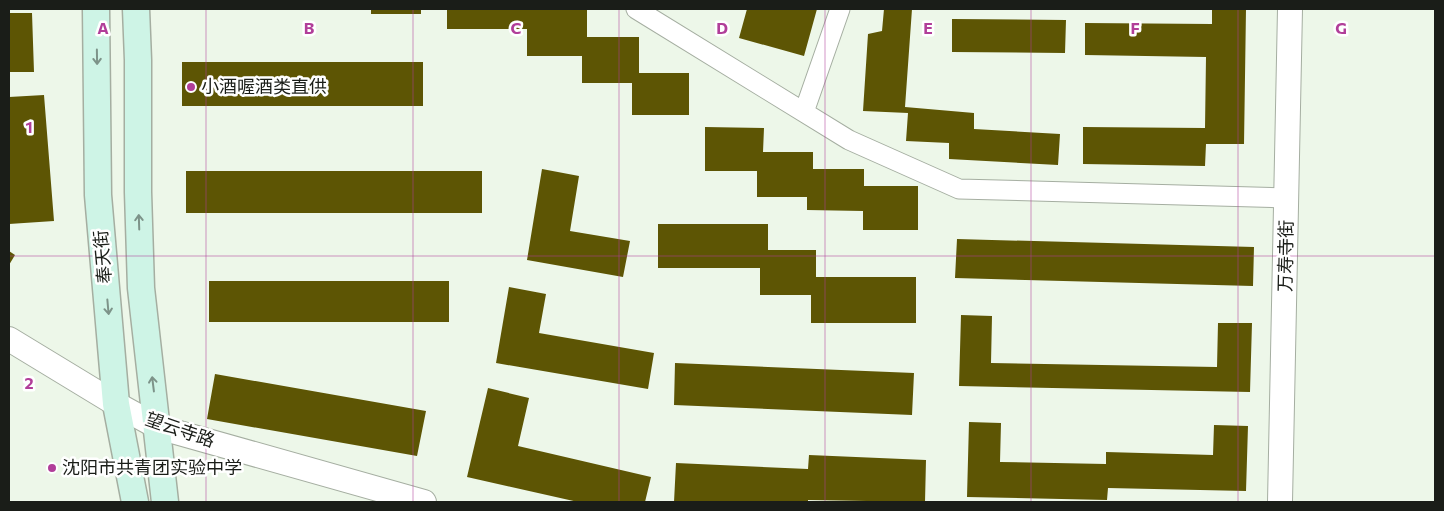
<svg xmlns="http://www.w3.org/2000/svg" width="1444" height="511" viewBox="0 0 1444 511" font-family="Commissioner,'Noto Sans SC',sans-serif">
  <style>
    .building { fill: #5d5504 }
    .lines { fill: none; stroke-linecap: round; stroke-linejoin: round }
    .minor-casing { stroke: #a5aea1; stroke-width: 21 }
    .tertiary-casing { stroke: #a5aea1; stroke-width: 26 }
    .secondary-casing { stroke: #a5aea1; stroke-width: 29 }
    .minor { stroke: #fff; stroke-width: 19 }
    .tertiary { stroke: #fff; stroke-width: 24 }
    .secondary { stroke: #cef4e6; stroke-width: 26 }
    .oneway { stroke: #7d9389 }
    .grid { fill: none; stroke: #b13e99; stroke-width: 1; stroke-opacity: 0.55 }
    .poi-dot { fill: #b13e99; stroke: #fff; stroke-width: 2 }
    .labels { text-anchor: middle; stroke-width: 5; stroke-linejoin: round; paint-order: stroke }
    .poi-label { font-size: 18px; fill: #1a1d18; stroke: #fff; text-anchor: start }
    .street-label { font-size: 18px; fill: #1a1d18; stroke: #fff }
    .grid-label { font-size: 16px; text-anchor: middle; font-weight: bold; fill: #b13e99; stroke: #fff; stroke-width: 5; stroke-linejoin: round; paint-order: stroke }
  </style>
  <rect width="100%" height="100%" fill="#edf7e9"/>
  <path class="building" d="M371,9h50v5h-50z
    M447,9h140v28h52v36h50v42h-57v-32h-50v-27h-55v-27h-80z
    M747,9h70l-13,47 -65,-18z
    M884,9h28l-7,98 69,6v16l86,5 -2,31 -109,-6v-16l-43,-2 2,-28 -45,-2 5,-77 14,-3z
    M1212,9h34l-2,135h-38l-1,22 -122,-2v-37l122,1 1,-71 -121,-2v-32l127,1z
    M9,13h23l2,59h-25z
    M952,19l114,1 -1,33 -113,-1z
    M182,62h241v44h-241z
    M44,95l10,126 -45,3v-127z
    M705,127l59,1 -1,24h50v17h51v17h54v44h-55v-19l-56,-1v-13h-50v-26h-52z
    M542,169l37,7 -9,55 60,10 -7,36 -96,-17z
    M186,171h296v42h-296z
    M658,224h110v26h48v27h100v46h-105v-28h-51v-27h-102z
    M957,239l297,8 -1,39 -298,-8z
    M9,251l6,4 -6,10z
    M209,281h240v41h-240z
    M509,287l37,7 -7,39 115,20 -6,36 -152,-26z
    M961,315l31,1 -1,47 226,4 1,-44h34l-2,69 -291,-6z
    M675,363l239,10 -2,42 -238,-10z
    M215,374l211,37 -9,45 -210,-37z
    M488,388l41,10 -11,48 133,31 -6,25h-67l-111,-25z
    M969,422l32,1 -1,39 106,2v-12l107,3 1,-30 34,1 -2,65 -138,-3 -1,12 -140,-3z
    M809,455l117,5 -1,42 -117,-2v2h-134l2,-39 132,6z"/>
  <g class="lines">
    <g class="minor-casing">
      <path id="minor" d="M636,9l213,131 110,49 328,9
        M804,112l36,-103"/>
    </g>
    <g class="tertiary-casing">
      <path id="tertiary" d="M9,339l107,65 42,23 266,75
        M1280,502l10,-493"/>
    </g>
    <g class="secondary-casing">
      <path id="secondary" d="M96,9l2,186 18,209 19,98
        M136,9l2,51v132l3,96 24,214"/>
    </g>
    <use href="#minor" class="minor"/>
    <use href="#tertiary" class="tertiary"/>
    <use href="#secondary" class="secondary"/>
  </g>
  <defs><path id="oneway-shaft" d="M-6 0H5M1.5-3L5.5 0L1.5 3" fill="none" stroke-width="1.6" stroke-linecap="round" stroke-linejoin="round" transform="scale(1.25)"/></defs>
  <g class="oneway">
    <use href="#oneway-shaft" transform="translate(97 57) rotate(89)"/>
    <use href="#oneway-shaft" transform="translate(139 222) rotate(-92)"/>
    <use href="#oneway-shaft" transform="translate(108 307) rotate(85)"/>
    <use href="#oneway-shaft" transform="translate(153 384) rotate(-97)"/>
  </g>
  <path class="grid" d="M206,9v493M413,9v493M619,9v493M825,9v493M1031,9v493M1238,9v493M9,256h1426"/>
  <g class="poi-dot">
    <circle cx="191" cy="87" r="5"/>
    <circle cx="52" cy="468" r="5"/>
  </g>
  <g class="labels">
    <g class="poi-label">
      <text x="201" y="93">小酒喔酒类直供</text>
      <text x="62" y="474">沈阳市共青团实验中学</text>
    </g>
    <g class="street-label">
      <text transform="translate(1286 256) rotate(-89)" y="6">万寿寺街</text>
      <text transform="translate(103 257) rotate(-95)" y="6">奉天街</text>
      <text transform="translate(180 430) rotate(19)" y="6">望云寺路</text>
    </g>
  </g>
  <g class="grid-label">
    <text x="103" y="34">A</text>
    <text x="309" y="34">B</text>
    <text x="516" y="34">C</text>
    <text x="722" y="34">D</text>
    <text x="928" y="34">E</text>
    <text x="1135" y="34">F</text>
    <text x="1341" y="34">G</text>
    <text x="29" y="133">1</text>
    <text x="29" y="389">2</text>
  </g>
  <rect width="1444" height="511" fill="none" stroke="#1a1d18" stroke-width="20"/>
</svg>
